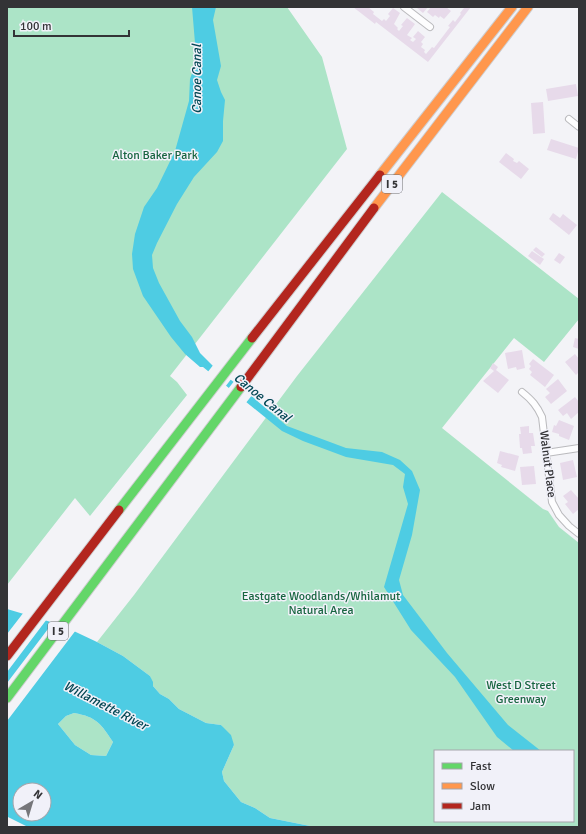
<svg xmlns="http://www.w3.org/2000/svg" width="586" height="834" viewBox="0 0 586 834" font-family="Signika,sans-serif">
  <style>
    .green { fill: #ace4c7; fill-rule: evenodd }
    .water { fill: #4ecce3; fill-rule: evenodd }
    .pier { fill: #f3f3f7 }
    .building { fill: #e7daea }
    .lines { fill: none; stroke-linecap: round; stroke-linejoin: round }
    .street-casing { stroke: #bababd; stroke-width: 8 }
    .fast-casing { stroke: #ceced0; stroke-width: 11 }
    .slow-casing { stroke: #ceced0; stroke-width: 11 }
    .jam-casing { stroke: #ceced0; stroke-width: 11 }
    .street { stroke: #fdfdfe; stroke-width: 6 }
    .fast { stroke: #63d668; stroke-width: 9 }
    .slow { stroke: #ff974d; stroke-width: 9 }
    .jam { stroke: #b3261e; stroke-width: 9 }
    .labels { text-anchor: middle; stroke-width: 3; stroke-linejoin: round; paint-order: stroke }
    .shield { fill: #f1f1f9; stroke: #6c6c70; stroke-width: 1 }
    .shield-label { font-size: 11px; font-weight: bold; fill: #333336 }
    .park-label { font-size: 12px; fill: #176540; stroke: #f1f1f9 }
    .street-label { font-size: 12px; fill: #333336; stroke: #f1f1f9 }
    .water-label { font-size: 13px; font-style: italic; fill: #034754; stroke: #f1f1f9 }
  </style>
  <rect width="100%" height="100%" fill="#f3f3f7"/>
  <path class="green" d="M7,7h280l35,50 25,92 -177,227 7,6 10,13 -97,121 -15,-18 -68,87z
    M442,192l137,107v20l-35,43 -30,-24 -72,90 101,81 5,2 11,16 20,16v284h-264l-45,-9 -15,-10 -14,-6 -17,-21 -2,-9 12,-27 -13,-20 -15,-2 -27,-14 -10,-10 -9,-5 -7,-8 -3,-10 -27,-20 -26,-14 37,-47 163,-219zM435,751h138v70h-138z
    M74,713c23,4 27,11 39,29l-7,14 -15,-1 -16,-10 -17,-21 8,-8z"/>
  <path class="water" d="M192,7h24l-3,13 8,46 -4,14 4,12 4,8 -2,21v20l-6,11 -23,25 -17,27 -20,39 -5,12 1,13 6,15 21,38 12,16 8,16 16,16 26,19 45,38 59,22 36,4 18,8 12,11 8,19 -8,45 -13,45 4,15 44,58 61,72 33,26h-27l-17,-14 -42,-60 -44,-47 -27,-43 24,-83 -5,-17 2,-13 -12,-9 -47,-8 -43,-16 -21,-10 -79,-64h-3l-15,-13 -14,-17 -28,-41 -10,-27 -1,-15 3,-20 9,-27 13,-19 18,-37 14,-50 1,-22 4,-11 1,-25z
    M7,609l54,16 36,17 26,14 27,20 3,6v4l7,8 9,5 10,10 27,14 15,2 10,10 3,10 -12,27 2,9 17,21 14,6 15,10 45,9h-287l-20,-10zM74,713c23,4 27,11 39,29l-7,14 -15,-1 -16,-10 -17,-21 8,-8zM20,790h24v24h-24z"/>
  <path class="pier" d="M214,364l18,14 -7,9 -18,-14z
    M235,380l18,14 -8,10 -17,-15z
    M24,612l23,7 -40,53v-38z
    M54,621l22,9 -69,91v-38z"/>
  <path class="building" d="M353,7h15l6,5 -1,2 9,7 2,-2 2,2 4,-5 -2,-2 5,-6 7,5 -6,11 4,4 -1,1 2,2 4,-5 -2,-1 6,-7 8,6 -8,11 5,3 -2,2 3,2 3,-3 -3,-2 5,-6 7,6 -4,5 2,2 -2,3 4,3 -1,2 2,2 6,-7 2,1 16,-21 -2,-1 5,-6 2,2 6,-8 -1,-1 4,-5 -1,-1h8l-43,55 -52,-40 -1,2z
    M418,7h10l-5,6 -6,-5z
    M431,7h15l5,4 -7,8 -4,-3 -1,2 -4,-3 -2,2 -6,-5z
    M576,84l2,12 -30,5 -2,-12z
    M543,102l2,31 -12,1 -2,-31z
    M551,139l28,9 -3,11 -29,-9z
    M506,153l8,6 -1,2 4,2 2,-2 10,8 -8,10 -22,-17z
    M553,213l7,5 3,-4 14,11 -8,10 -20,-16z
    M536,247l9,7 -3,3 -9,-7z
    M532,251l12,8 -4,6 -12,-9z
    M559,253l6,4 -5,7 -6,-4z
    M575,338l4,1v10l-6,-2z
    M522,350l3,18 -8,2 -1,-3 -8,2 -3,-16z
    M575,354l4,5v13l-3,3 -11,-13z
    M533,359l21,16 -9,12 -15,-12 2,-3 -3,-3 2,-3 -2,-2z
    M493,363l5,4 -2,3 13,10 -11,13 -15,-12 11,-10 -4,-3z
    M558,379l9,12 -16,13 -6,-7 5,-4 -4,-4z
    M575,397l4,5v10l-8,7 -4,-6 -4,3 -5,-6z
    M559,420l15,6 -5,14 -10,-4v-2l-7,-2 2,-7 2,1z
    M529,426v7h4l2,13h-4l1,7 -9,1 -1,-6h-2l-1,-14h2l-1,-7z
    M500,451l19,5 -4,15 -14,-4 1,-2 -5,-2z
    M573,460l4,17 -14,3 -3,-17z
    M534,466l2,18 -14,1 -2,-18z
    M571,490l8,9v10l-6,5 -8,-10 3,-2 -5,-6z"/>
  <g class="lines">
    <g class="street-casing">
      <path id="street" d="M404,7l26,20
        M569,119l10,8
        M522,392c10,8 15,14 20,25l10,85 7,13 10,11 10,8
        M546,453l33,-5"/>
    </g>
    <g class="fast-casing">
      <path id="fast" d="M119,510l133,-172
        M7,698l234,-311"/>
    </g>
    <g class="slow-casing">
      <path id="slow" d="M380,175l132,-168
        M374,208l154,-201"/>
    </g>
    <g class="jam-casing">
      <path id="jam" d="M252,338l128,-163
        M241,387l133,-179
        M7,656l112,-146"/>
    </g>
    <use href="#street" class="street"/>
    <use href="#fast" class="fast"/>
    <use href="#slow" class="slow"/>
    <use href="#jam" class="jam"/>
  </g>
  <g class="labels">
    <g class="shield">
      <rect x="382" y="175" width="20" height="18" rx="3"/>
      <rect x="48" y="622" width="20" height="18" rx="3"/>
    </g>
    <g class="shield-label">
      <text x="392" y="188">I 5</text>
      <text x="58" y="635">I 5</text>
    </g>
    <g class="park-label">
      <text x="155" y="159">Alton Baker Park</text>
      <text x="321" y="600">Eastgate Woodlands/Whilamut<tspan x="321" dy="14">Natural Area</tspan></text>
      <text x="521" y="689">West D Street<tspan x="521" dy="14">Greenway</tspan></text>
    </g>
    <g class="street-label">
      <text transform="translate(548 464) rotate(83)" y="4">Walnut Place</text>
    </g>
    <g class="water-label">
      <text transform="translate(196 79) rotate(-90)" y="5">Canoe Canal</text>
      <text transform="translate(263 397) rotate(39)" y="5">Canoe Canal</text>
      <text transform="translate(106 705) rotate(27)" y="5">Willamette River</text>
    </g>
  </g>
  <rect width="586" height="834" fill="none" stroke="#333336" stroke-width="16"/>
  <rect x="434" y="750" width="140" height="72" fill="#f1f1f9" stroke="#a5a5ab"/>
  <rect x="442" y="763" width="20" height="6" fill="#63d668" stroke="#a5a5ab"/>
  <text x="470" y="770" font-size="12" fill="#333336">Fast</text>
  <rect x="442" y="783" width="20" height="6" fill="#ff974d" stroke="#a5a5ab"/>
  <text x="470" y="790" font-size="12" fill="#333336">Slow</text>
  <rect x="442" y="803" width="20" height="6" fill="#b3261e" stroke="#a5a5ab"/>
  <text x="470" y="810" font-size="12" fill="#333336">Jam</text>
  <g transform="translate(32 802) rotate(38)"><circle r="19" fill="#f1f1f9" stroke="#a5a5ab"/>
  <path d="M0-3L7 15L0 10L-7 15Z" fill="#76767a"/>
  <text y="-6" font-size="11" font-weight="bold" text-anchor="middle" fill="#333336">N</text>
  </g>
  <path d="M14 30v6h115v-6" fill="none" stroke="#333336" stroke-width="2"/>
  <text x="20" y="30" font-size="12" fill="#333336" stroke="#f1f1f9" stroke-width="3" paint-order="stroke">100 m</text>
</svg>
